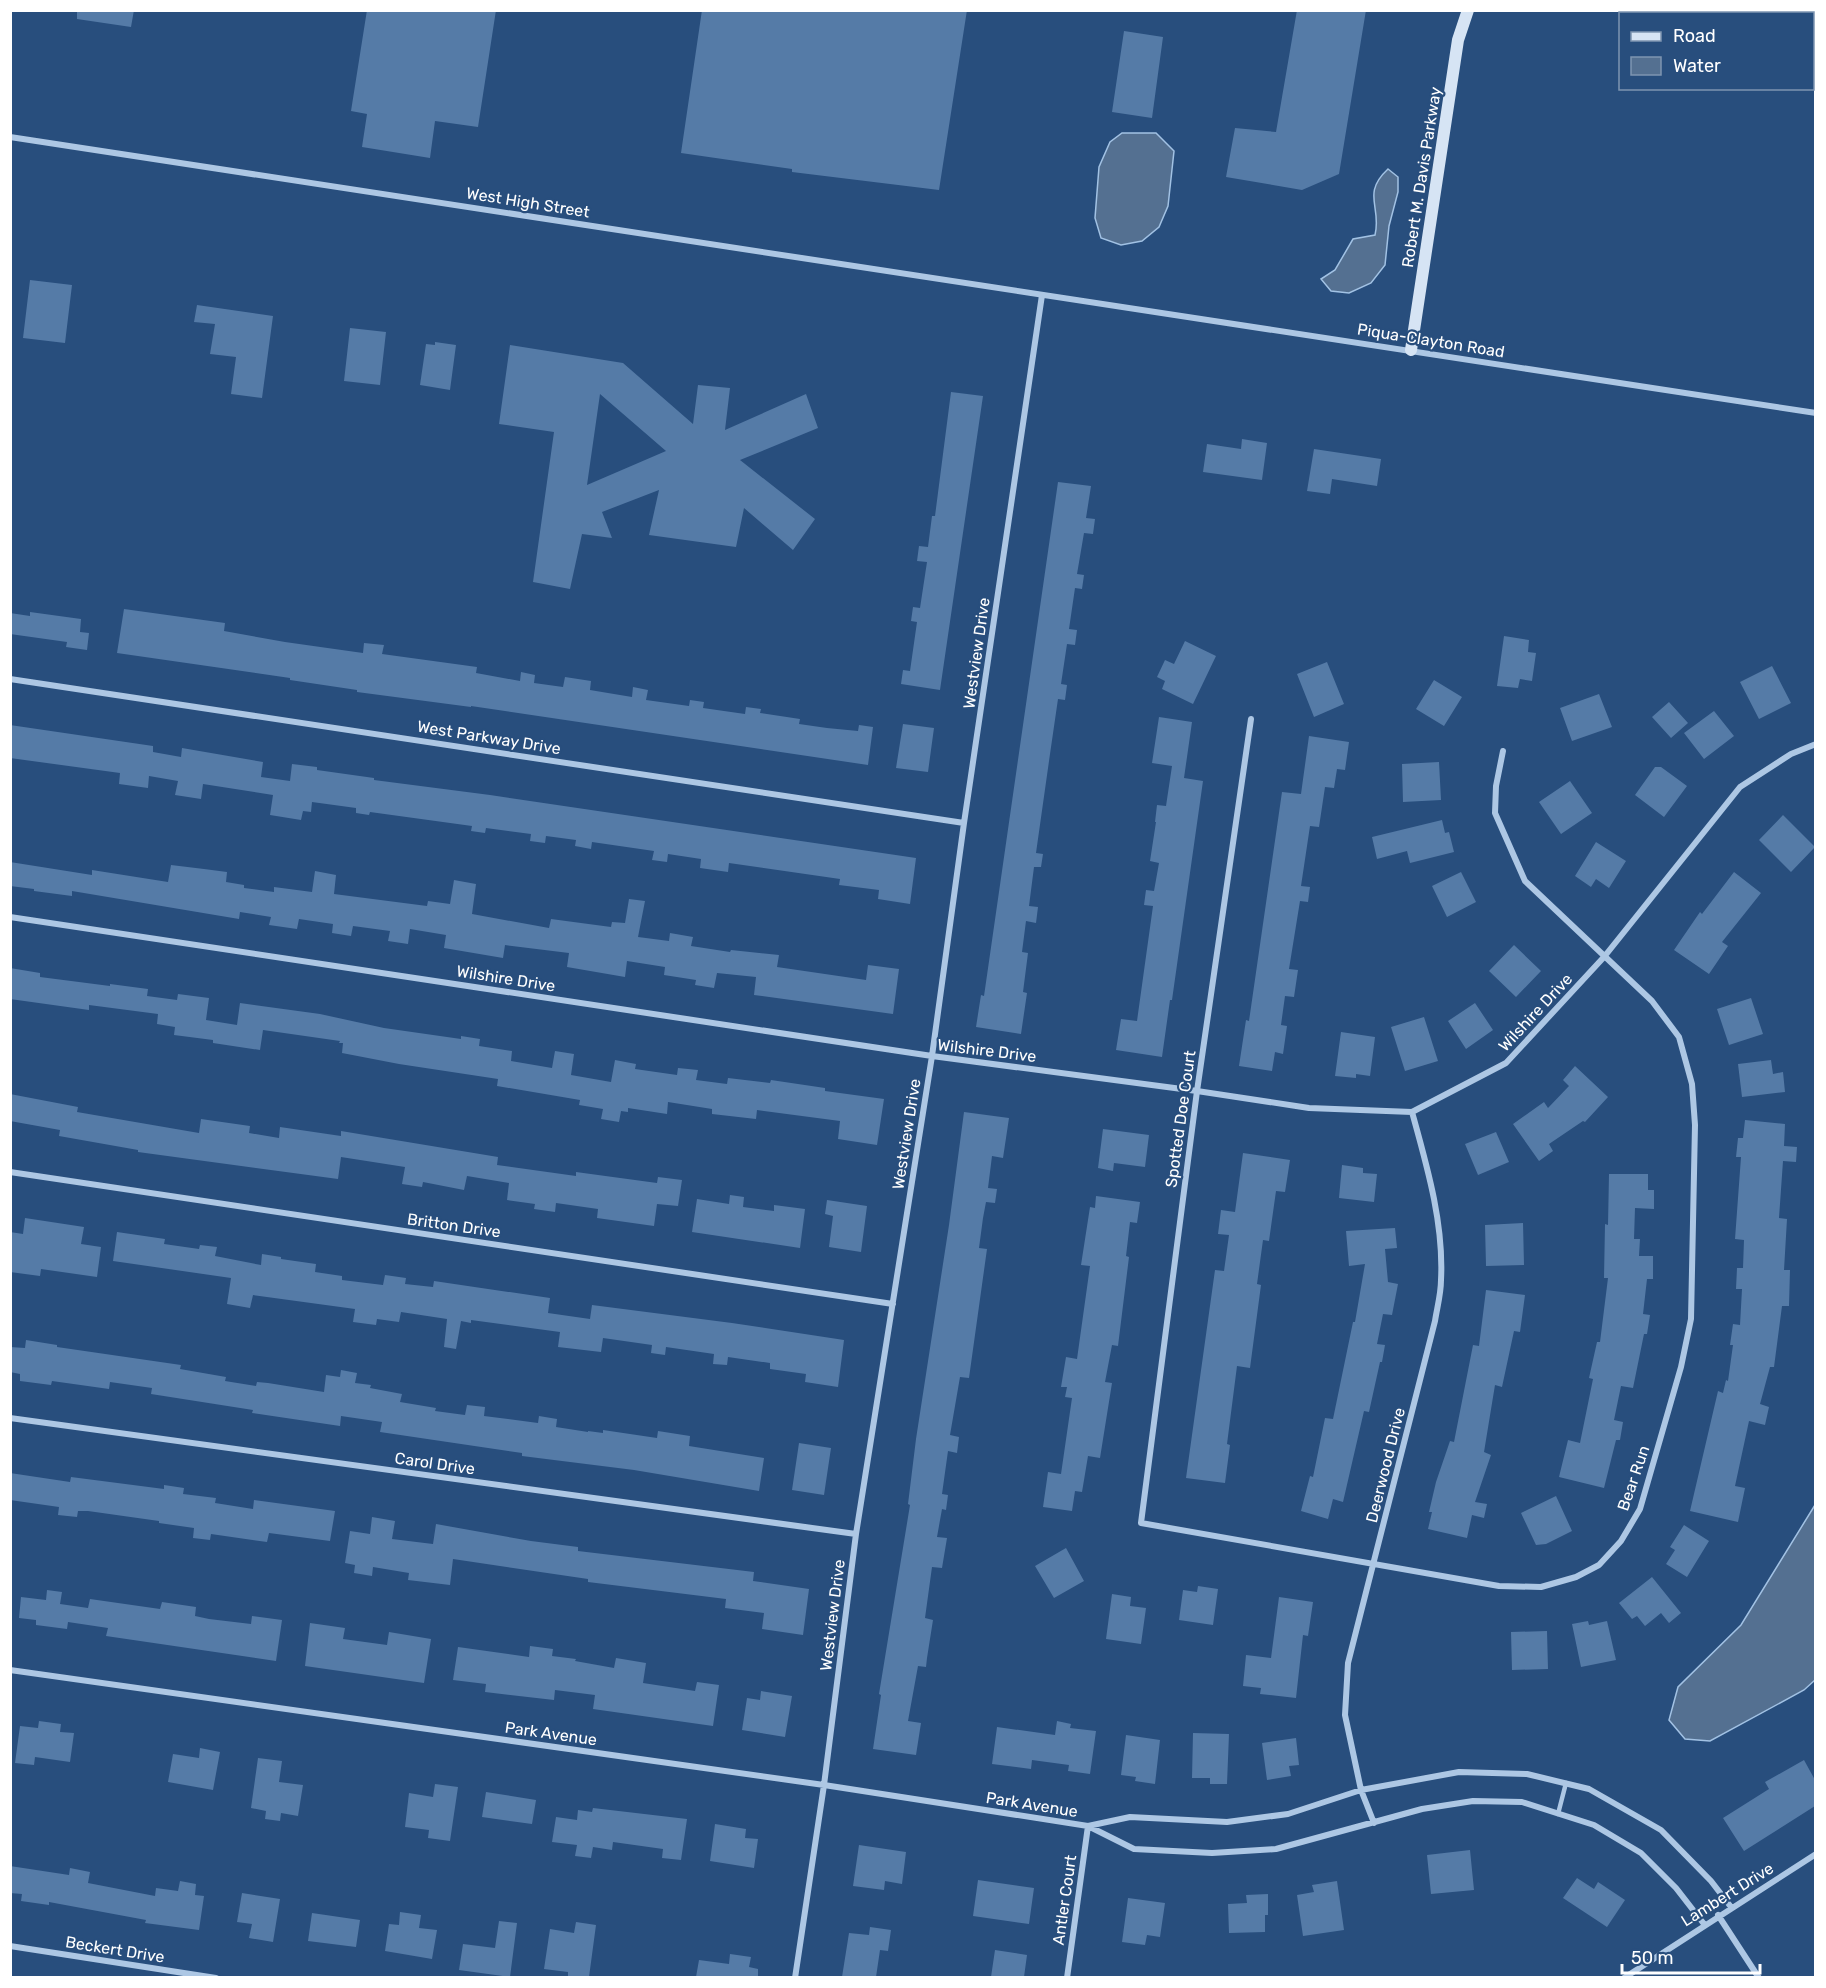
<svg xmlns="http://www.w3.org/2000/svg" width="1826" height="1988" viewBox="0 0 1826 1988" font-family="Rubik,sans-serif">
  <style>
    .water { fill: #547091; stroke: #a2c2e4; stroke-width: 1.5 }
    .building { fill: #557ba7; fill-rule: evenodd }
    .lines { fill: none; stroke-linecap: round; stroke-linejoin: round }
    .lane { stroke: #adc7e4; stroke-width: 4.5 }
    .street { stroke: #adc7e4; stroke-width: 6 }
    .secondary { stroke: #d6e4f4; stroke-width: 12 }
    .labels { text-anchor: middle; stroke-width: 4.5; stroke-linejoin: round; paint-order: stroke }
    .street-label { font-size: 16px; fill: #fff; stroke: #284e7d }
  </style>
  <rect width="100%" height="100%" fill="#284e7d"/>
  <path class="water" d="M1122,133h34l18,18 -6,55 -9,21 -17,14 -21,4 -20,-7 -6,-20 4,-51 11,-25z
    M1388,169l10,8v15l-9,34 -4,39 -14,18 -22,10 -18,-2 -10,-12 14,-9 18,-31 22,-4c7,-28 -14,-41 13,-66z
    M1815,1505v175l-11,10 -94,51 -25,-2 -16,-19 9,-33 63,-62z"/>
  <path class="building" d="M77,10h57l-3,17 -54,-8z
    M367,10h129l-18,117 -43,-6 -5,37 -68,-11 5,-33 -16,-3z
    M702,10h265l-28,180 -147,-18v-3l-111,-16z
    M1297,10h69l-27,164 -37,16 -76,-13 9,-49 41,4z
    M1124,31l39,6 -11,81 -40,-6z
    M30,280l42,5 -7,58 -42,-5z
    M197,305l76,11 -11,82 -31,-4 5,-37 -26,-3 5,-30 -21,-2z
    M350,328l36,4 -6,53 -36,-4z
    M435,342l21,3 -6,45 -30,-5 6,-41 9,1z
    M510,345l113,18 70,61 5,-39 32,3 -5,42 81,-36 12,34 -78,32 75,59 -22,31 -49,-42 -8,39 -87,-12 10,-45 -57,22 10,26 -30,-4 -12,55 -37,-7 21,-150 -55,-8zM600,394l66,57 -79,34z
    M951,392l32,4 -43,294 -39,-6 2,-14 7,1 7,-49 -6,-1 2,-14 7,1 7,-46 -10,-1 2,-15 9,1 4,-31h3z
    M1242,439l25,4 -5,37 -59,-8 4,-28 34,5z
    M1314,449l67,10 -4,27 -45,-7 -2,15 -23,-3z
    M1058,482l33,4 -5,32 9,1 -2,15 -9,-1 -7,41 7,1 -2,14 -7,-1 -6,41 8,1 -2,15 -8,-1 -6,40 6,1 -2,15 -7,-1 -8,55 -14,99 7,1 -2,13h-7l-5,39 9,1 -2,16 -10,-2 -4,31 6,1 -5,39 4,1 -6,41 -45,-7 5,-32 3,1z
    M124,609l101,14 -1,8 61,11 78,11 1,-10 20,2 -2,9 95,13 -1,6 44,8 1,-9 14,3 -1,8 29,4 2,-10 26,4 -1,9 42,7 1,-10 15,3 -2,10 43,6 1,-6 14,2 -1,6 42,6 1,-7 15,2 -1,4 40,6 -1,5 28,4 31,3 1,-6 14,2 -5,38 -397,-59v1l-114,-15v-2l-67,-10v-2l-173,-25z
    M30,612l51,7 -1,13 9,1 -2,17 -21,-3 1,-5 -57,-8v-21l20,3z
    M1504,636l25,4 -1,12 8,1 -4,28 -12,-2 -2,9 -21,-2z
    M1185,641l31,15 -23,48 -31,-15 3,-8 -8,-4 8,-17 9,4z
    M1327,662l17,42 -30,13 -17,-43z
    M1772,666l19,37 -32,16 -19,-37z
    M1434,680l28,17 -18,29 -28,-17z
    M1599,694l13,33 -40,14 -12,-33z
    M1669,702l19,21 -17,15 -19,-21z
    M1714,711l20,25 -30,23 -20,-26z
    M1159,717l33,5 -8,56 19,3 -31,219h-2l-8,57 -46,-7 5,-31 16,2 16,-115 -9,-1 2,-15 8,1 5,-28 -9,-2 6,-39h-1l2,-17 9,1 6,-40 -20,-3z
    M903,724l31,4 -6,44 -32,-4z
    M10,725l143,21v6l28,5 1,-9 81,14 -2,15 29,4 2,-17 25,3v3l57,8v2l116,15 426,63 -6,46 -32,-5 1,-9 -40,-5 1,-6 -111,-16 -1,9 -28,-4 1,-9 -33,-5 -1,8 -15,-2 2,-9 -62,-9 -1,7 -16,-3 1,-6 -30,-4 -1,7 -15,-2 1,-7 -45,-6 -1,5 -14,-2 1,-5 -102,-14 -1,3 -13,-2v-5l-44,-6 -1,10 -8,-1 -2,9 -31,-5 3,-20 -70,-11 -2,15 -26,-4 3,-14 -29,-5 -1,12 -29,-4 1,-11 -110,-15z
    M1309,736l40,6 -4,28 -8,-1 -3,19 -9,-1 -6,40 -9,-1 -9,60 9,1 -2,15 -8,-1 -11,68 9,1 -4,27 -9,-1 -4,29 6,1 -4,28 -8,-2 -3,19 -33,-5 7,-46 3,1 33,-229 19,2z
    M1439,762l2,38 -38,2 -1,-38z
    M1655,767h6l26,19 -23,31 -29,-22z
    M1570,781l22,32 -31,21 -22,-32z
    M1783,815l32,32 -24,25 -32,-32z
    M1442,820l3,13 4,-1 5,20 -44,11 -3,-12 -30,8 -5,-22z
    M1596,842l30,19 -17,27 -13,-9 -5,8 -16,-11z
    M10,862l82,13v-5l76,12 3,-17 33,4 23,3 -1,10 18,3v3l30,4v-5l38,5 3,-21 21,4 -2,19 93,12 1,-5 22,3 4,-24 22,4 -4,30 77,14 2,-9 60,8 1,-5 13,1 4,-24 16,2 -7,36 31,4 1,-8 23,4 -2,9 39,6 1,-2 48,5 -2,12 89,13 2,-15 31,4 -6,45 -139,-19 2,-18 -39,-4 -3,15 -19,-3 1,-5 -32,-5 1,-8 -38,-6 -2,16 -58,-10 2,-14 -64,-8 -2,13 -59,-10 2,-13 -36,-6 -2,15 -20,-3 2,-10 -37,-5 -2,10 -19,-3 1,-9 -34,-5 -2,10 -28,-4 2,-8 -31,-5 -1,7 -167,-28v5l-38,-5v-2l-24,-3z
    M1461,872l15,30 -29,15 -15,-31z
    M1734,872l27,21 -39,49 6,4 -19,28 -35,-24 26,-38 2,2z
    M1514,945l27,26 -25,26 -27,-26z
    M10,968l30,5v4l70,9v-2l38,5 -1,7 30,4 1,-6 31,4 -3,22 31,5 3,-22 80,11 64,14 77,11v-3l19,3 -1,7 33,5 -1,10 41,7 3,-17 19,3 -3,21 40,7 4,-22 21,4 -1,5 42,6 1,-7 20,2 -2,10 31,4 1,-6 42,5 1,-3 54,8v3l59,8 -7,46 -39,-6 2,-18 -83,-11 -1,9 -44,-5v-5l-44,-7 -1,12 -39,-6v4l-7,-1 -2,11 -18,-3 2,-10 -24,-4 1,-5 -83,-14 1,-7 -99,-15 -57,-11 1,-10h-4l1,-2 -77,-11 -3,20 -47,-7v-3l-39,-5 1,-8 -18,-3 1,-10 -69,-9v5l-79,-11z
    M1751,998l12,36 -34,11 -12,-36z
    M1475,1003l18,27 -27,19 -18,-28z
    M1424,1017l14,44 -33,10 -14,-44z
    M1341,1032l34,5 -5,39 -14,-2v4l-21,-2z
    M1771,1060l2,14 10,-2 2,20 -43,5 -4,-33z
    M1575,1066l33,31 -23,25 -2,-1 -34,23 4,7 -14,10 -26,-37 31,-22 4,6 21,-22 -6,-6z
    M10,1094l68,13 -1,5 122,21 2,-14 49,7 -1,7 30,5 1,-11 61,9v-5l157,26 -1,8 79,11v-4l81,11 1,-6 24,3 -4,26 -21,-2 -3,22 -57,-8 1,-9 -42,-6 -1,9 -21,-3 1,-5 -28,-4 2,-17 -42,-7 -3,14 -41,-8 -1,5 -20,-3 3,-17 -64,-10 -3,22 -200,-27v-2l-79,-14 1,-6 -50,-9z
    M964,1112l45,6 -6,40 -11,-2 -4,32 9,1 -2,14 -9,-1 -3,16 -4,30 8,1 -18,129 -9,-1 -10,58 9,2 -2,16 -9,-2 -6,43 6,1 -2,15 -4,-1 -5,28 10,1 -5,30 -10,-1 -7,51 8,2 -6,38 -1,9 -8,-1 -10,55 13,2 -5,32 -43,-6 8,-54 -2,-1 31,-189 -2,-1 8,-65 33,-214z
    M1745,1120l40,4 -1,22 13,1 -1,15 -13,-1 -4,57 8,1 -3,51h6l-1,36h-7l-8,61h-4l-10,37 9,3 -4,18 -16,-4 -14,65 10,2 -7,34 -48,-11 28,-120 5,2 3,-13 2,1 5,-36h-3l3,-21 7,1 2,-36h-6l1,-21h6l1,-28 -9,-1 6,-82h-5l2,-19h5z
    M1103,1129l46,6 -4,32 -31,-4 -1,8 -15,-3z
    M1496,1132l13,30 -31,13 -13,-31z
    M1243,1153l47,7 -5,32 -9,-1 -7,50 -6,-1 -6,44 4,1 -11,83 -13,-2 -10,78 3,1 -5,38 -39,-5 29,-208 9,1 5,-36 -11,-1 3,-24 14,2z
    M1342,1165l21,3v5l14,1 -3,28 -35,-4z
    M1609,1174h39v16h6v19l-19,-1 -1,31h6l-1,17h14v23h-6l-4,35 7,1 -3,19h-3l-11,54 -12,-2 -7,34 9,2 -3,18h-4l-12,48 -45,-11 9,-37 12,3 13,-64 -4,-1 8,-36h3l8,-64h-4l1,-54 3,1z
    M730,1195l14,2 -1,10 31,4v-6l31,4 -5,39 -108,-16 5,-33 32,5z
    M1096,1196l44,6 -3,21 -7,-1 -4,34 3,1 -11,89 -6,-1 -7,37 7,1 -12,75 -12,-2 -6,36 -7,-1 -3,20 -29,-4 5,-35 13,2 11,-76 -7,-1 2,-10h-6l5,-30 11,2 13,-93 -9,-1 9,-58 5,1z
    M827,1200l40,6 -6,46 -32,-5 4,-31 -8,-2z
    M25,1218l59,9 -3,17 20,3 -4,30 -56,-8 -1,7 -30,-4v-40l13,2z
    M1523,1223l1,42 -38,1 -1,-41z
    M1395,1228l2,20 -12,1 3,33 10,2 -6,31 -9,-1 -6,30 8,1 -3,17h-2l-11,50 -5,-1 -21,91 -10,-3 -5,20 -27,-8 9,-35 3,1 12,-59 8,1 20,-97h2l10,-58 -16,2 -3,-35z
    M117,1232l48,7 -1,5 35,5 1,-4 17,2 -2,9 46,9 1,-11 19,3v2l35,5 -1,8 27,4v4l41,5 2,-10 21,3 -1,6 28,3 1,-6 116,17 -2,15 42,6 2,-14 140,18 112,17 -6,47 -33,-5 1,-8 -36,-5v-6l-42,-6 -1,8 -14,-1 1,-10 -48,-7 -1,8 -14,-2 1,-8 -49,-7 -2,14 -43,-5 2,-15 -89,-12v3l-10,-2 -5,28 -12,-2 3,-28 -46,-7 -2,10 -22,-3 -1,6 -23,-3 2,-13 -102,-14 -3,13 -23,-4 4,-26 -118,-17z
    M1486,1290l39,5 -5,37 -6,-1 -12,56 -7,-2 -11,67 7,3 -16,47 12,2 -3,14 -12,-3 -5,23 -39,-9 4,-17h-3l7,-30 14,-41 4,1 19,-97 6,1z
    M26,1340l31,5v2l124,18 -1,4 46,8 -1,4 31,5 1,-4 11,1 56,9 2,-17 14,2 1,-7 16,3 -2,10 16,2 -1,3 32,6 -2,8 36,6 -1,3 30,4 2,-10 18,2 -1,9 54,7 1,-7 18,3 -1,8 32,5v-1l15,2v-3l54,8 1,-7 32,5 -1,10 75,12 -5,33 -125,-21 -112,-14v-3l-142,-21 2,-10 -41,-6 -1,10 -88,-13 1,-3 -102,-16 1,-6 -42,-6 -1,7 -57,-8 -1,4 -31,-4v-7l-10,-2v-25l15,1z
    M799,1443l32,5 -7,47 -32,-5z
    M10,1473l60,9 1,-5 93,12v-4l20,3 -1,6 33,4 -1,5 38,6 1,-9 81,11 -5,30 -61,-8 -2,9 -56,-8 -1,6 -17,-2 1,-10 -35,-5v-2l-71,-10h-10l-1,6 -19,-2 1,-8 -49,-7z
    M1556,1496l16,35 -26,13 -10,1 -15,-32z
    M372,1517l23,4 -3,18 41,5 3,-20 95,17 47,6v4l176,21 -1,9 56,8 -6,46 -41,-6 2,-16 -39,-5 1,-9 -138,-17v-3l-135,-20 -3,26 -42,-5 1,-7 -36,-6 -1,9 -18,-3 1,-8 -10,-2 5,-32 20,3z
    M1684,1525l25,16 -22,36 -21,-13 9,-14 -5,-3z
    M1066,1548l18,33 -30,17 -19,-32z
    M1652,1577l29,36 -12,10 -8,-10 -16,13 -8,-10 -5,3 -13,-16z
    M1198,1586l20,3 -5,36 -34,-5 4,-30 14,2z
    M47,1590l15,2 -2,12 28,4 2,-9 70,10 2,-7 34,5 -1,9 14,3 42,5 1,-8 30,4 -6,41 -170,-25 2,-8 -40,-6 -1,7 -31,-4v-5l-17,-2 2,-21 25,3z
    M1112,1594l19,3 -1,9 16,2 -5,36 -35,-5z
    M1279,1597l34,5 -5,34 -5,-1 -7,63 -36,-4 1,-6 -18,-2 3,-31 25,3z
    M1588,1621l1,4 18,-4 9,39 -35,7 -9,-43z
    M310,1623l35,5 -2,11 44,6 2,-13 42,7 -7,44 -119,-17z
    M1547,1631l1,38 -36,1 -1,-38z
    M530,1646l23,3 -1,7 24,3 -1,2 39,7 2,-10 30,5 -3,20 52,8 2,-9 22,3 -6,41 -120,-17 2,-14 -40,-5 -1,10 -69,-8 1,-8 -33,-4 5,-33 71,10z
    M761,1691l31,5 -7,41 -43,-7 5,-32 13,2z
    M39,1721l22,3 -1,8 14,1 -4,29 -35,-5 -1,8 -19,-2 5,-37 18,2z
    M1057,1721l14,3 -1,4 26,3 -6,43 -22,-3 1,-6 -37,-5 -1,9 -39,-5 5,-37 58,8z
    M1193,1733l36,1 -2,50h-17v-6h-18z
    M1126,1735l34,5 -5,44 -20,-3 1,-4 -15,-2z
    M1296,1738l3,27 -10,1 2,10 -24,4 -5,-37z
    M200,1748l20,4 -7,38 -45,-8 5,-28 26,4z
    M258,1758l24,3 -3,21 24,3 -5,31 -17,-3 -1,8 -15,-2 1,-8 -15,-3z
    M1804,1760l11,20v26l-71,45 -21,-33 46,-29 -4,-7z
    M435,1784l23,3 -8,54 -22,-3 1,-8 -24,-3 4,-34 24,4z
    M486,1792l50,8 -4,24 -50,-7z
    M593,1808l94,11 -6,41 -19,-2 1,-9 -50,-7 -1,8 -19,-3 -2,11 -16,-2 2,-11 -25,-3 4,-25 21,3 1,-10 14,2z
    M715,1824l31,5 -1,9 13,1 -4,29 -44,-7z
    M859,1845l47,7 -4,32 -17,-3 -1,9 -31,-4z
    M1470,1850l4,40 -43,4 -4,-39z
    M10,1866l59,9 1,-7 20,4 -2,11 67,13 1,-8 22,3 2,-10 16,3 -1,11 9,1 -5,34 -54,-7 1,-3 -97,-18v3l-28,-4 1,-7 -12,-1z
    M1577,1878l17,11 4,-7 27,18 -18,27 -44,-29z
    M978,1880l56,8 -5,36 -56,-8z
    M1337,1881l7,49 -41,6 -6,-41 17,-3 -2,-7z
    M242,1893l38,6 -7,43 -24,-4 3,-14 -15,-2z
    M1268,1894v21h-3v17l-36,1 -1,-29 19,-1 -1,-8z
    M1128,1898l37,5 -5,34 -13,-2 -2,10 -23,-3z
    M400,1912l21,3 -2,13 18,2 -5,29 -47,-8 4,-27 10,1z
    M312,1913l48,7 -4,27 -48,-6z
    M499,1921l18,2 -7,54 -51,-7 4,-26 32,4z
    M576,1922l20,3 -7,52h-21v-5l-24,-3 6,-40 24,4z
    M870,1927l21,3 -3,21 -8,-1 -4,27h-34l7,-44 20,2z
    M995,1950l32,5 -3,22h-33z
    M730,1954l21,3 -2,10 9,2v8h-62l3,-17 30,4z"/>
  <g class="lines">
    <path class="lane" d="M1558,1814l8,-31"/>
    <path class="street" d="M10,137c602,91 1204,182 1806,276
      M10,679l954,144
      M1251,719l-54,372 -56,432 358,63 42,1 35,-10 23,-12 22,-24 19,-32 41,-142 10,-48 4,-194 -3,-41 -13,-47 -27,-36 -127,-120 -30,-68 1,-27 7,-35
      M10,917l922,139 265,35 112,17 103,4 94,-49 98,-106 136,-170 51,-33 25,-10
      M10,1172l883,132
      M10,1418l846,116
      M10,1670l814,115 264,41 46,23 78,4 64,-4 146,-40 51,-8 49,1 72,23 47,28 35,35 28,36
      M1374,1823l-13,-33 -16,-75 3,-52 87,-342c2,-13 6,-27 6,-41 3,-56 -14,-114 -29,-168
      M1088,1826l42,-9 97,5 61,-8 73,-24 98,-18 68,2 62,15 72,41 50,51 20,26
      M1718,1915l41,63
      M10,1946l206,32
      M795,1978l29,-193 32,-251 76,-478 32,-233 78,-528
      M1067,1978l21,-152
      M1624,1978l192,-124"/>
    <path class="secondary" d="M1411,350l47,-310 10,-30"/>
  </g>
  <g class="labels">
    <g class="street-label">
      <text transform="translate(1421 177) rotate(-81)" y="6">Robert M. Davis Parkway</text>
      <text transform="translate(528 202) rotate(9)" y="6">West High Street</text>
      <text transform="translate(1431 340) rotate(9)" y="6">Piqua-Clayton Road</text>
      <text transform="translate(976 653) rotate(-82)" y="6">Westview Drive</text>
      <text transform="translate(489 737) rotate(9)" y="6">West Parkway Drive</text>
      <text transform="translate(506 978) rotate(9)" y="6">Wilshire Drive</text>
      <text transform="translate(1535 1012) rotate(-47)" y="6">Wilshire Drive</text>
      <text transform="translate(987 1050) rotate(7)" y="6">Wilshire Drive</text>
      <text transform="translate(1180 1119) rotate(-82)" y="6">Spotted Doe Court</text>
      <text transform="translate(906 1134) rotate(-81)" y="6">Westview Drive</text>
      <text transform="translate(454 1225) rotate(8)" y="6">Britton Drive</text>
      <text transform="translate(435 1463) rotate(8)" y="6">Carol Drive</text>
      <text transform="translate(1385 1465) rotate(-76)" y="6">Deerwood Drive</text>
      <text transform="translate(1633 1478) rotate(-71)" y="6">Bear Run</text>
      <text transform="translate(832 1615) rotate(-83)" y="6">Westview Drive</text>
      <text transform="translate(551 1733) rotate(8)" y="6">Park Avenue</text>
      <text transform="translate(1032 1804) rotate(9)" y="6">Park Avenue</text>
      <text transform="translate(1727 1894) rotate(-32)" y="6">Lambert Drive</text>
      <text transform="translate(1064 1900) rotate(-82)" y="6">Antler Court</text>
      <text transform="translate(115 1949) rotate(9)" y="6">Beckert Drive</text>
    </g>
  </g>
  <rect width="1826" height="1988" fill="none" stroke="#ffffff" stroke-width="24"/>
  <rect x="1619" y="12" width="195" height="78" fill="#284e7d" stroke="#7e95b1" stroke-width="1.5"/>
  <rect x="1631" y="32" width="30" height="9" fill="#d6e4f4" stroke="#7e95b1" stroke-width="1.5"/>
  <text x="1673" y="42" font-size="18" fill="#ffffff">Road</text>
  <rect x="1631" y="57" width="30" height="18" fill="#547091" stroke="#7e95b1" stroke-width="1.5"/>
  <text x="1673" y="72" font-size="18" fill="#ffffff">Water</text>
  <path d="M1622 1964v9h138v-9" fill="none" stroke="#ffffff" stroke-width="3"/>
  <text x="1631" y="1964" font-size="18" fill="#ffffff" stroke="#284e7d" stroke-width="4.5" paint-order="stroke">50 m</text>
</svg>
